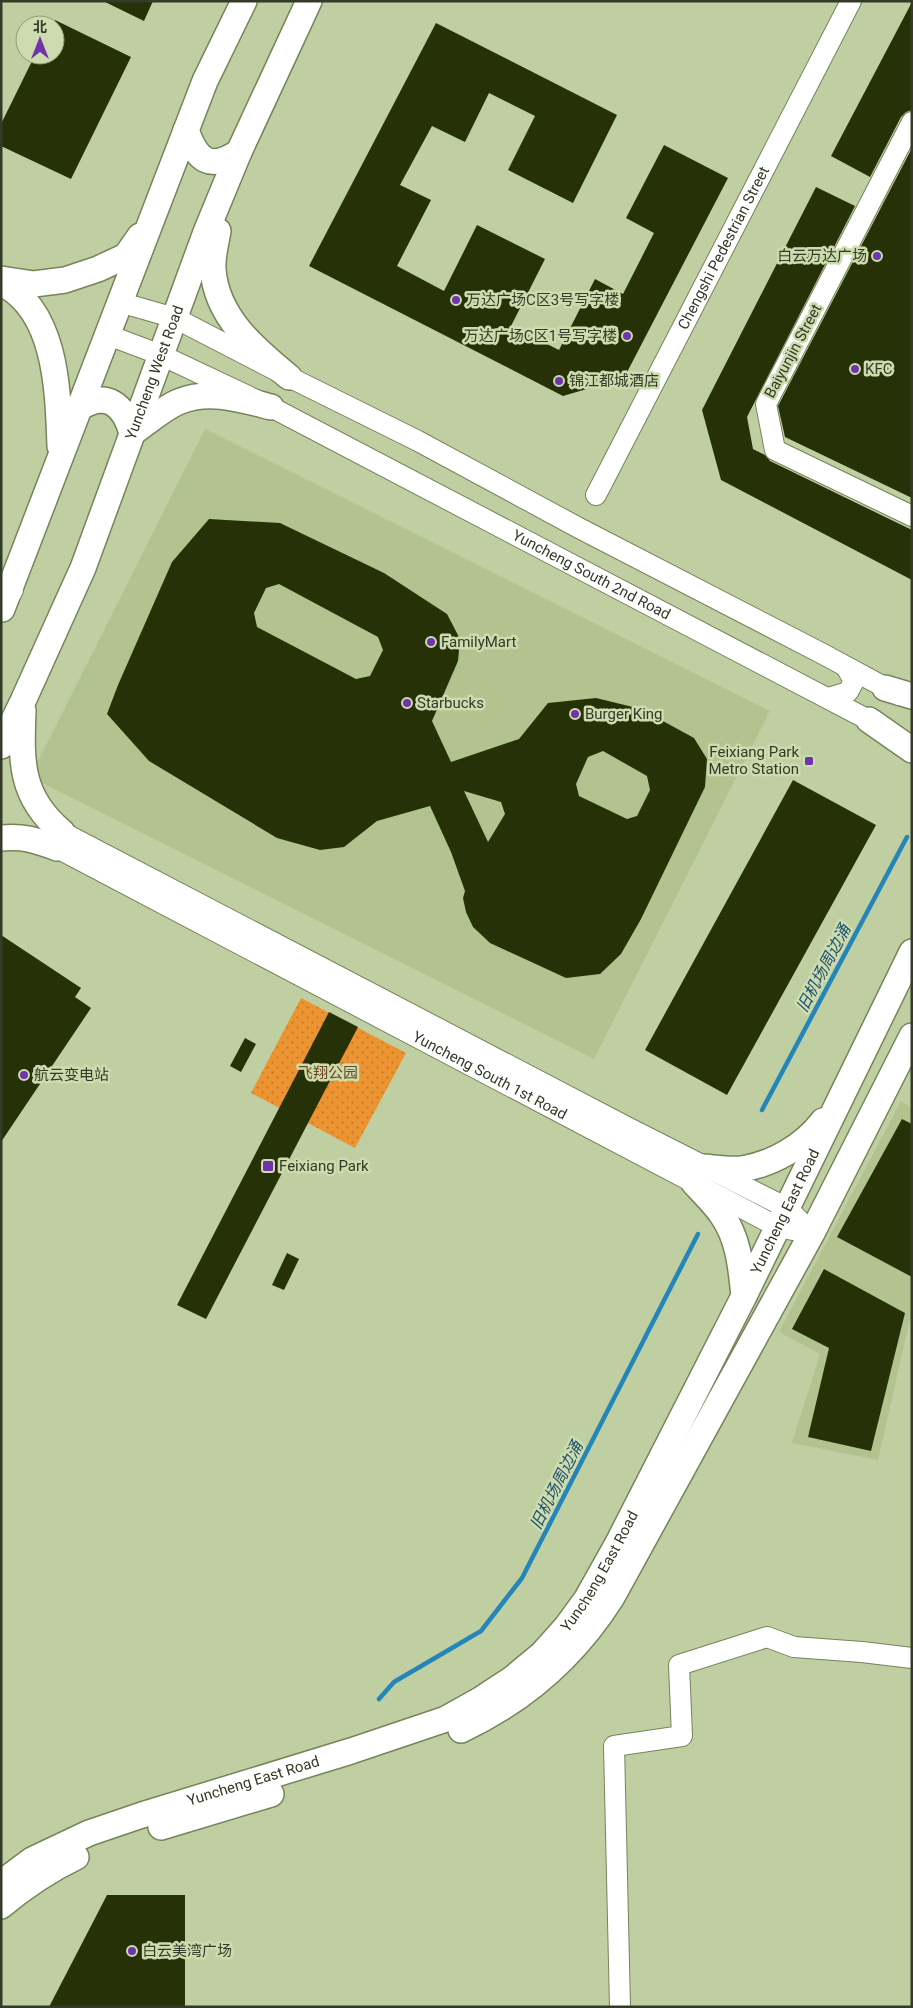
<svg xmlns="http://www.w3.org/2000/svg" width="913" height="2008" viewBox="0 0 913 2008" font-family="Roboto,'Noto Sans SC',sans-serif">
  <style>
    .built { fill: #b2c390 }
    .park { fill: url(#park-dots) }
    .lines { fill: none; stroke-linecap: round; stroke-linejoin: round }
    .stream { stroke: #2485b9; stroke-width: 4.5 }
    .building { fill: #263107; fill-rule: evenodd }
    .minor-casing { stroke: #76845a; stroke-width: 22 }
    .major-casing { stroke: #76845a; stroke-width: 28 }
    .highway-casing { stroke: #76845a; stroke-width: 30 }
    .minor { stroke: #fff; stroke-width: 20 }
    .major { stroke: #fff; stroke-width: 25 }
    .highway { stroke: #fff; stroke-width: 28 }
    .poi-dot { fill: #7034aa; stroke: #ccdcae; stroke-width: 2 }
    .labels { text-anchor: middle; stroke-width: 5; stroke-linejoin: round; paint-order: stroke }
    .street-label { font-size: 15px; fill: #333a27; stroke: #ccdcae }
    .poi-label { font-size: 15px; fill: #333a27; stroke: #ccdcae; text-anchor: start }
    .park-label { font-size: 15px; fill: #6f4720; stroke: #ccdcae }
    .water-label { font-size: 16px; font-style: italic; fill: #1e4d6f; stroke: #ccdcae }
  </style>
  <defs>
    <pattern id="park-dots" width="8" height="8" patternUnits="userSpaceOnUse" patternTransform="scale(1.25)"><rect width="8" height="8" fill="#ed9432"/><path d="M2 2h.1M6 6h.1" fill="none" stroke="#c17a2a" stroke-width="1.8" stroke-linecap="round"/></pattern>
  </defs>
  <rect width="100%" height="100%" fill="#bfcfa1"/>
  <path class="built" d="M205,429l565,282 -176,348 -564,-282z
    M901,1101l11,7v202l-34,150 -86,-17 28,-89 -41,-22z"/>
  <path class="park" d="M301,998l105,55 -51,95 -104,-55z"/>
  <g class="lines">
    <path class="stream" d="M762,1110l145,-273
      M379,1699l15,-17 87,-51 41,-53 176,-344"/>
  </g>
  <path class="building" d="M103,1h50l-9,20z
    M912,2v108l-6,2 -5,5 -31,60 -39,-21z
    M55,20l76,37 -60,122 -70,-33v-22l34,-69h20z
    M436,23l181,92 -44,88 -65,-33 27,-54 -46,-23 -24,49 -33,-16 -32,59 31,15 -34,66 47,25 33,-66 68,34 -34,67 48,24 36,-71 28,15 31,-61 -28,-15 38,-73 64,33 -104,200 -61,18 -254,-130z
    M912,148v350l-127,-61 -7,-31z
    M816,187l39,19 -108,211 6,32 12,6 5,6 142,69v50l-191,-100 -19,-70z
    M209,519l71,4 104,50 63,41 13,25 -2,22 -26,60 19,41 68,-23 29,-36 48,-5 45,11 53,29 13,21 -2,28 -64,132 -20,35 -21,20 -34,4 -76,-35 -17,-16 -7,-15 -3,-14 2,-7 -14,-39 -21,-46 -53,15 -33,26 -24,3 -43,-12 -128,-77 -42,-47 11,-29 54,-123zM279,584l99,53 5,13 -13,26 -14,3 -99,-52 -3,-14 12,-25zM603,751l44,25 3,14 -13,26 -10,3 -48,-23 -3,-12 12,-27zM464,791l37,11 4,12 -17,28z
    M793,780l83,45 -149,270 -82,-45z
    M1,935l80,53 -6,9 16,11 -90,134z
    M329,1012l29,15 -152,292 -29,-14z
    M245,1038l11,6 -15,28 -11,-6z
    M902,1119l10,5v153l-75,-40z
    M287,1253l12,6 -15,31 -12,-5z
    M824,1269l81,44 -34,138 -63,-14 21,-89 -37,-19z
    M107,1895h78v112h-136z"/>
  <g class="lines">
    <g class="minor-casing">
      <g id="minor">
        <path d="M912,122l-146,282 9,46 137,66"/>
        <path d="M119,302l56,16 114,59 129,64 161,87 242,125 78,42"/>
        <path id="s1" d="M108,335l53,20 110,52 611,320"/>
        <path id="s2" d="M596,495l255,-494"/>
        <path d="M828,698l20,-6 6,-11 -8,-14"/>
        <path d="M62,832l565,295 160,81 25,25"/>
        <path id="s3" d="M57,848l721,379 15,3"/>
        <path d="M620,2007l-6,-261 68,-10 -3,-71 88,-28 27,10 68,5 50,6"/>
      </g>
    </g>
    <g class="major-casing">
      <g id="major">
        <path d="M186,130c11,31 24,41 53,22"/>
        <path d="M218,231c-2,12 -6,26 -5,38 3,48 42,80 76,108"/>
        <path d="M1,279l33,5 31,-4 33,-11 28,-13 14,-20"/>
        <path d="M1,283c56,27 57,109 59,163"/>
        <path d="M79,408c28,-18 45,-3 53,25"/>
        <path d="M132,433c15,-10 30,-24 46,-31 31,-13 62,-3 93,5"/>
        <path d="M2,609l203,-528 39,-80"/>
        <path d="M885,688l27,8"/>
        <path d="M23,711c-2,51 -3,86 39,121"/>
        <path d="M869,720l43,30"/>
        <path id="s4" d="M1,746l22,-45 60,-133 123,-336 33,-80 70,-151"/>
        <path d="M1,838c23,-2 35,2 56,10"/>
        <path d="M703,1167c13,1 26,3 39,2 31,-5 62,-23 81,-48"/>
        <path d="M694,1183c9,10 20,20 28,32 17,24 19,53 22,81"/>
        <path d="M461,1730c64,-30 113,-73 151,-133l200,-364 100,-197"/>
        <path d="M161,1827l110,-33"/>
        <path id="s5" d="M1,1883l31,-23 57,-27 53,-18 209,-64 95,-32 34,-19 32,-21 30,-25 25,-28 19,-26 32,-57 126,-247 168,-344"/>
        <path d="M1,1906c24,-20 48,-36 75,-49"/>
      </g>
    </g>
    <g class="highway-casing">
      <path id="highway" d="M1,603l8,-14"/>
    </g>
    <use href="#minor" class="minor"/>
    <use href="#major" class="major"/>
    <use href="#highway" class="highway"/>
  </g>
  <g class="poi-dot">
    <circle cx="877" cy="256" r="5"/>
    <circle cx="456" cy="300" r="5"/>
    <circle cx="627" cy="336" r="5"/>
    <circle cx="855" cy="369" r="5"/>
    <circle cx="559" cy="381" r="5"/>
    <circle cx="431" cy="642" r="5"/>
    <circle cx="407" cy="703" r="5"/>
    <circle cx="575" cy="714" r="5"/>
    <rect x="804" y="756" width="10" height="10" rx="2.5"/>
    <circle cx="24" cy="1075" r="5"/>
    <rect x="262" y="1160" width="12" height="12" rx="2.5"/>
    <circle cx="132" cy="1951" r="5"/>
  </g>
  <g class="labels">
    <g class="street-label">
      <text dy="5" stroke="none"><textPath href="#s2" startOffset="278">Chengshi Pedestrian Street</textPath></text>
      <text transform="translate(793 351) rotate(-62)" y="5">Baiyunjin Street</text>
      <text dy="5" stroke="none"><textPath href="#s4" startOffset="404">Yuncheng West Road</textPath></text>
      <text dy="5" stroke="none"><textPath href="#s1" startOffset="540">Yuncheng South 2nd Road</textPath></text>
      <text dy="5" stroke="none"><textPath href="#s3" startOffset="489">Yuncheng South 1st Road</textPath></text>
      <text dy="5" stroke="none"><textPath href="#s5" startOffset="1099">Yuncheng East Road</textPath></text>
      <text dy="5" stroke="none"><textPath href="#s5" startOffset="694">Yuncheng East Road</textPath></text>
      <text dy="5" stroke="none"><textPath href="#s5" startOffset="274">Yuncheng East Road</textPath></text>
    </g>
    <g class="poi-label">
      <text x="867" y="261" text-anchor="end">白云万达广场</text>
      <text x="466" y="305">万达广场C区3号写字楼</text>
      <text x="617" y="341" text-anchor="end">万达广场C区1号写字楼</text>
      <text x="865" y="374">KFC</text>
      <text x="569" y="386">锦江都城酒店</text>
      <text x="441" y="647">FamilyMart</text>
      <text x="417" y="708">Starbucks</text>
      <text x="585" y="719">Burger King</text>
      <text x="799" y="757" text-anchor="end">Feixiang Park<tspan x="799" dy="17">Metro Station</tspan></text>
      <text x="34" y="1080">航云变电站</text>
      <text x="279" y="1171">Feixiang Park</text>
      <text x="142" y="1956">白云美湾广场</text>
    </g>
    <g class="park-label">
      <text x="328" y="1078">飞翔公园</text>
    </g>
    <g class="water-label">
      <text transform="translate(823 968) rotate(-62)" y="6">旧机场周边涌</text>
      <text transform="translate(556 1485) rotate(-63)" y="6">旧机场周边涌</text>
    </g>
  </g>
  <rect width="913" height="2008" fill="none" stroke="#333a27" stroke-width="5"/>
  <g transform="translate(40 40)"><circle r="24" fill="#ccdcae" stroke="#8f9b78"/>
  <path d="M0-4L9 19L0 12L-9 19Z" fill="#7034aa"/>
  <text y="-8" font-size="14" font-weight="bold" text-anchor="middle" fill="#333a27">北</text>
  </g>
</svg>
